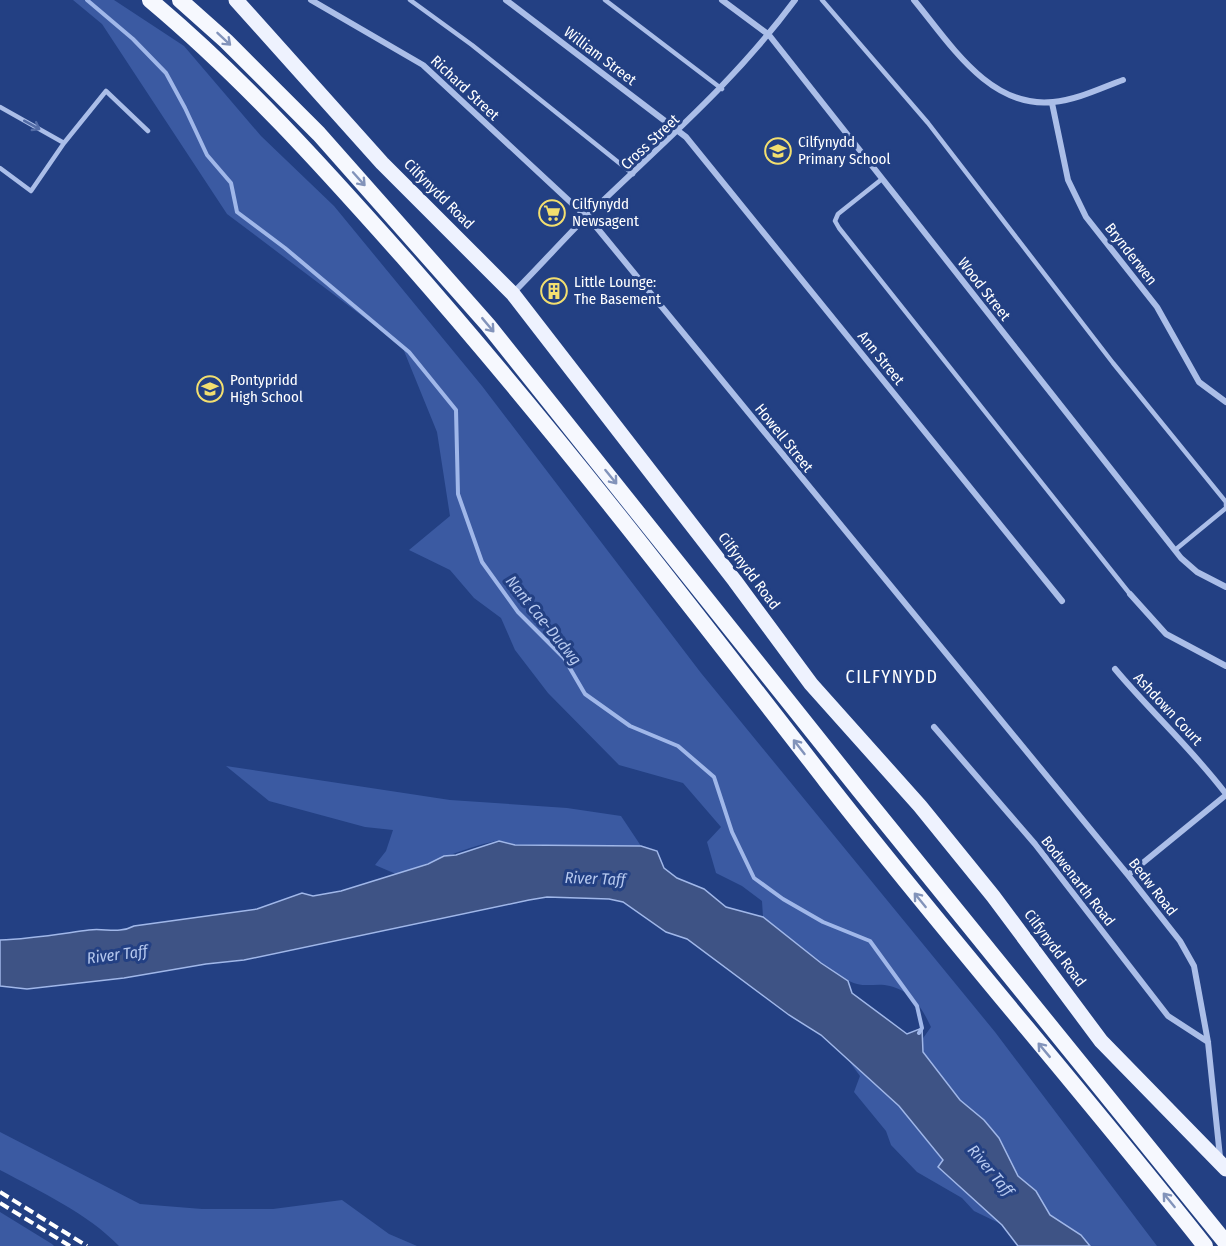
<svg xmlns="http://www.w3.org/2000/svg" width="1226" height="1246" viewBox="0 0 1226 1246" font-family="'Fira Sans Condensed',sans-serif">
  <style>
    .green { fill: #3b5aa2 }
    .water { fill: #3e5385; stroke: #a0b7e9; stroke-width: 1.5 }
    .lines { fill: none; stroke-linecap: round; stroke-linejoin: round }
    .stream { stroke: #a0b7e9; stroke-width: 4 }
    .service { stroke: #abbee8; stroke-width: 4.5 }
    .minor { stroke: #abbee8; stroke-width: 6 }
    .primary { stroke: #eef2fe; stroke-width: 15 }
    .trunk { stroke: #f6f8fe; stroke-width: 16 }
    .rail { stroke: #fff; stroke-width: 4; stroke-dasharray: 10 4.5; stroke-linecap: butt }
    .oneway { stroke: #8293ba }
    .oneway2 { stroke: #536ca6 }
    .labels { text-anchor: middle; stroke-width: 6; stroke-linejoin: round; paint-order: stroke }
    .street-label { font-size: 15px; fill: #fff; stroke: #234083 }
    .poi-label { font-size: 15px; fill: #fff; stroke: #234083; text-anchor: start }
    .water-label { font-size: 16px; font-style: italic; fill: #b7c9ef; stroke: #234083 }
    .quarter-label { font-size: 18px; letter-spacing: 1.5px; fill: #fff; stroke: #234083 }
  </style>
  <rect width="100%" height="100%" fill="#234083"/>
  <path class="green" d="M73,0h41l70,46 77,90 73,70 148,180 219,287 294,359 162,214h-67l-9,-11 -31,-20 -14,-24 -18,-15 -19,-38 -15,-18 -24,-20 -37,-48 -2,-11 10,-14c-9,-19 -18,-35 -41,-41 -14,-4 -26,3 -41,-5 -31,-15 -58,-43 -86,-64l-1,-16 -20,-15 -26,-13 -9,-31 14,-15 -38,-44 -64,-18 -71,-72 -33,-43 -14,-32 -27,-20 -24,-28 -41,-20 41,-34 -13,-84 -35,-86 -175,-132 -125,-190z
    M226,766l224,34 117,8 54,8 20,30 -126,-1c-6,-2 -13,-5 -19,-4 -34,7 -66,23 -100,33l-21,-9 11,-14 7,-21 -28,-3 -96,-26z
    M846,1057l53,49 44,55 -5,6 65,58 -29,-14 -12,-13 -45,-26 -26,-27 -5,-14 -32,-39 6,-16z
    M0,1132l140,72 62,5h71l69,-9 47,34 28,12h-298c-32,-33 -78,-54 -119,-76z
    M0,1212l52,32 2,2h-54z"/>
  <path class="water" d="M499,841l16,4 126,1 16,5 7,17 13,10 27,11 22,18 37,10 58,46 27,18 4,12 55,41 15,-6 1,24 37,48 24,20 15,18 19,38 18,15 14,24 31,20 9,11h-72l-16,-21 -64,-58 5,-7 -44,-54 -78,-71 -32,-20 -102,-76 -21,-7 -43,-30 -14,-3 -62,-2 -18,3 -285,60 -38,4 -82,14 -97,11 -27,-3v-46c30,-1 59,-6 89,-10 16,-2 30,4 45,-4l123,-17 45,-16 11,3 28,-5 87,-27 16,-8 12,-1z"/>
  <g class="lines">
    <path class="stream" d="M87,0l46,39 33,34 19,35 22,47 24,28 6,29 48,36 124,104 47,58 2,84 24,68 36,50 46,46 21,36 45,32 48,20 36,31 18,55 22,46 29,21 40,23 47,19 47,65 5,22 -3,5"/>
    <path class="service" d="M410,0l62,45 161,129
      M605,0l117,89
      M822,0l106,123 185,240 113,139v4
      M0,107l64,36
      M0,168l31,23 33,-48 42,-52 42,40
      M882,179l-44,35 -3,7 4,7 291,366
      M1175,550l51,-42"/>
    <path class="minor" d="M311,0l112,65 170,158 535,652 52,66 14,25 14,76 12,115
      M506,0l180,137 376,464
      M722,0l47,35 412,523 16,14 29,15
      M914,0c35,42 75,109 139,102 24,-2 48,-14 70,-22
      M1052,103l16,77 18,37 71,90 42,75 27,20
      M513,293c25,-25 48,-51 73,-76 75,-73 146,-132 209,-217
      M1130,594l36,40 60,32
      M1115,669c36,43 77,80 111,125
      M934,727l101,117 133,172 40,26
      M1128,875l98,-80"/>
    <path class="primary" d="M236,0l146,163 131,131 222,287 76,103 109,122 73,90 108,145 125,128"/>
    <path class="trunk" d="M150,0c93,78 173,167 253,257 149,169 286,347 423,524 123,158 255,308 379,465
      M180,0l46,41 93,93 169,191 371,465 367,453"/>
    <path class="rail" d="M0,1192l87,54
      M0,1203l70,43"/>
  </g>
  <defs><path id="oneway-shaft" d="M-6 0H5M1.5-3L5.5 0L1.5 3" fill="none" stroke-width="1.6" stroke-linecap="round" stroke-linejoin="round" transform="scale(1.5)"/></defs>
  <g class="oneway">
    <use href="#oneway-shaft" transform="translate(224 39) rotate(43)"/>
    <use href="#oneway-shaft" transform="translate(359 179) rotate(48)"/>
    <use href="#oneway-shaft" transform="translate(488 325) rotate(50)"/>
    <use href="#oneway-shaft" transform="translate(611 477) rotate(51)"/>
    <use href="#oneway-shaft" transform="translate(799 747) rotate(-128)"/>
    <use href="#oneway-shaft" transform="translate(920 900) rotate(-129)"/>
    <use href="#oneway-shaft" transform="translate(1044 1050) rotate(-130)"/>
    <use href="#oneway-shaft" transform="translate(1169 1200) rotate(-129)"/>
  </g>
  <use class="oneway2" href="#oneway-shaft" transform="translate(32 125) rotate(29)"/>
  <defs>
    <g id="school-ring" transform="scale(1.35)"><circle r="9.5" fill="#234083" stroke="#f3df6f" stroke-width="1.5"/><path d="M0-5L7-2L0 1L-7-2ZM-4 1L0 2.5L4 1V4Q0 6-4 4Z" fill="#f3df6f"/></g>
    <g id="supermarket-ring" transform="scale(1.35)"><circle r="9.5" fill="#234083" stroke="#f3df6f" stroke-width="1.5"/><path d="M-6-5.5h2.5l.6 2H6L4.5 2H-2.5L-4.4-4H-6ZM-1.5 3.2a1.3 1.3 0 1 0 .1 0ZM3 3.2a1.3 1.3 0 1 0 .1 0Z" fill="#f3df6f"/></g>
    <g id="building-ring" transform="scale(1.35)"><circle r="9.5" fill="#234083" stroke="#f3df6f" stroke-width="1.5"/><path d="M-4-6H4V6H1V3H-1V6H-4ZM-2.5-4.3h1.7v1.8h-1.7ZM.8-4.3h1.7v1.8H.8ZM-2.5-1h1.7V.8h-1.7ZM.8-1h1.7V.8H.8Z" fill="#f3df6f"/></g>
  </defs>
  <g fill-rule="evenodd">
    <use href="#school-ring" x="778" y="151"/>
    <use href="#supermarket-ring" x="552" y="213"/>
    <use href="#building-ring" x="554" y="291"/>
    <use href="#school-ring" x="210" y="389"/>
  </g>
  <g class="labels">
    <g class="street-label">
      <text transform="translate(600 56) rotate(37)" y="5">William Street</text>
      <text transform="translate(465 88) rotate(43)" y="5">Richard Street</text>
      <text transform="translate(650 142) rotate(-43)" y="5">Cross Street</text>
      <text transform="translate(439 194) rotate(45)" y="5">Cilfynydd Road</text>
      <text transform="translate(1131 254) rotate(52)" y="5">Brynderwen</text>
      <text transform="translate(984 289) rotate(52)" y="5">Wood Street</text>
      <text transform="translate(881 358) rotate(51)" y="5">Ann Street</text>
      <text transform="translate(784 438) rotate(51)" y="5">Howell Street</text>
      <text transform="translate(749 571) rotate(53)" y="5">Cilfynydd Road</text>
      <text transform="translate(1168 709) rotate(47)" y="5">Ashdown Court</text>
      <text transform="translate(1078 881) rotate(52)" y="5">Bodwenarth Road</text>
      <text transform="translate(1153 887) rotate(52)" y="5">Bedw Road</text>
      <text transform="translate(1055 948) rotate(53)" y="5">Cilfynydd Road</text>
    </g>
    <g class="poi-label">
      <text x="798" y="147">Cilfynydd<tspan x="798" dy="17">Primary School</tspan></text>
      <text x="572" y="209">Cilfynydd<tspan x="572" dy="17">Newsagent</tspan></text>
      <text x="574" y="287">Little Lounge:<tspan x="574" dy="17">The Basement</tspan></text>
      <text x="230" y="385">Pontypridd<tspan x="230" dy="17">High School</tspan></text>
    </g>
    <g class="water-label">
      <text transform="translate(544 620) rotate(51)" y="6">Nant Cae-Dudwg</text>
      <text transform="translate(595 878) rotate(2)" y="6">River Taff</text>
      <text transform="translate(117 954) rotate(-7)" y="6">River Taff</text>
      <text transform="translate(991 1170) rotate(50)" y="6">River Taff</text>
    </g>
    <g class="quarter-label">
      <text x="892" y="683">CILFYNYDD</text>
    </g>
  </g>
</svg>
